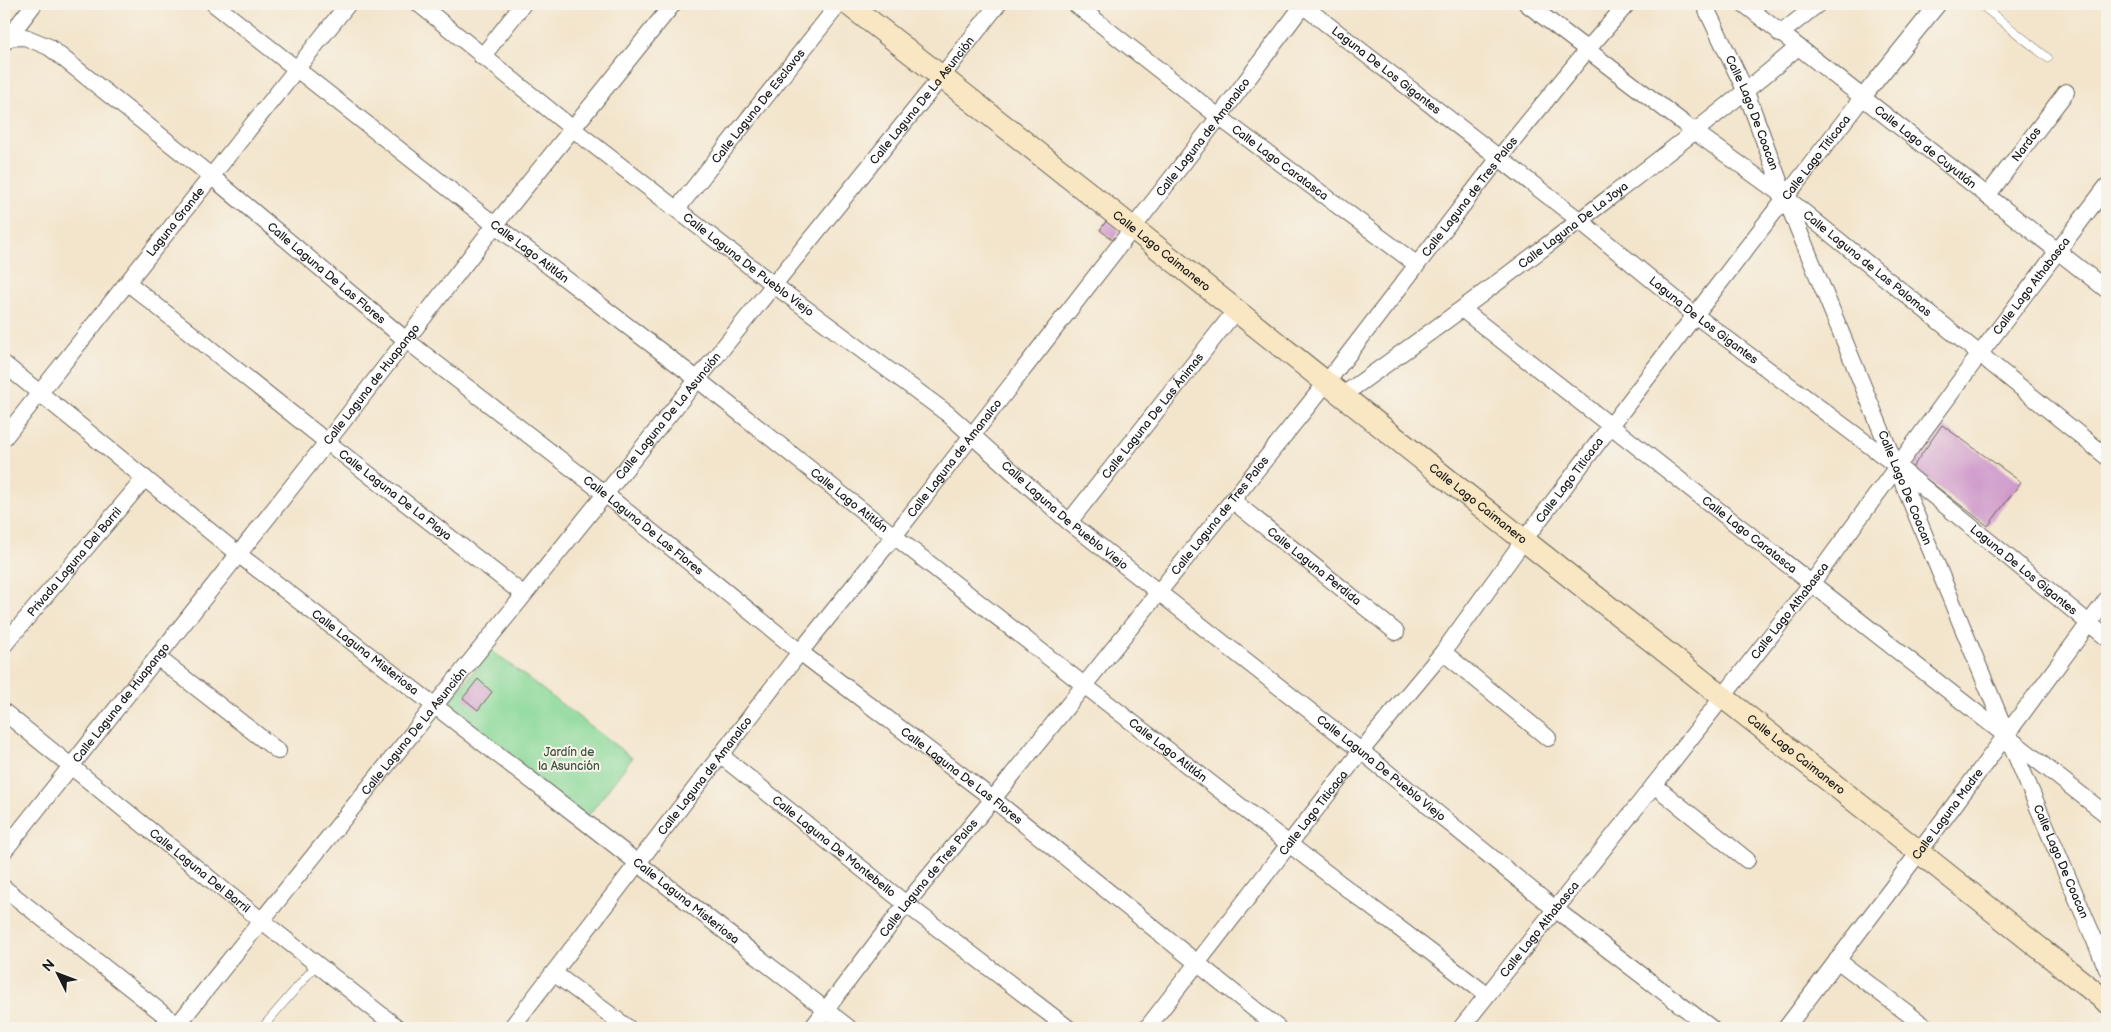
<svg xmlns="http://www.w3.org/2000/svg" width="2111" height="1032" viewBox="0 0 2111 1032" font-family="'Balsamiq Sans',sans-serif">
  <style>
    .green { fill: #87d898; stroke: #527a5a }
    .building { fill: #ce97ca }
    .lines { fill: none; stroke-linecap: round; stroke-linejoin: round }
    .lane-casing { stroke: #67625a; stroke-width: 9 }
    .street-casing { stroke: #67625a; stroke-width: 18 }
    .secondary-casing { stroke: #67625a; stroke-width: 24 }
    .lane { stroke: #fff; stroke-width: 8 }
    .street { stroke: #fff; stroke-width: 16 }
    .secondary { stroke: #f9e7c3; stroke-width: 22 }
    .labels { text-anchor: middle; stroke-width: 4; stroke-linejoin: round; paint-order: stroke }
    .street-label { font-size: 12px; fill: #1c1c1c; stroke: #f7f3e8 }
    .park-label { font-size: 12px; fill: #3c5441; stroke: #f7f3e8 }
  </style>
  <rect width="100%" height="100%" fill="#f7f3e8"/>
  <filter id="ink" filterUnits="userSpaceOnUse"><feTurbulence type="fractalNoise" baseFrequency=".02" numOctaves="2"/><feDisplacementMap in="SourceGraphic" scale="10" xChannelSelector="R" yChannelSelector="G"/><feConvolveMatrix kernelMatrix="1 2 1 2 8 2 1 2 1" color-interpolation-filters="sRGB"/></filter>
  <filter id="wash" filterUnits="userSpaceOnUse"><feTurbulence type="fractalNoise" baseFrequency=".0096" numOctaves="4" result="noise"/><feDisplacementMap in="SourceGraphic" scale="20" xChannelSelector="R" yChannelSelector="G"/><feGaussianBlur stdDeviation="1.12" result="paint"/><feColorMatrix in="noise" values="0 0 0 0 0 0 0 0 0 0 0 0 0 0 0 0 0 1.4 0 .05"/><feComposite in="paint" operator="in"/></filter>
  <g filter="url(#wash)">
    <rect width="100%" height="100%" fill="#f3e5cc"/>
    <path class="green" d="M491,650l141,108 -48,63 -101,-79 -36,-38z"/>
    <g id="blocks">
      <path class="building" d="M1107,220l13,11 -7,9 -13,-10z
        M1942,425l79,57 -33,44 -76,-58z
        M478,679l14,13 -14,18 -15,-12z"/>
    </g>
  </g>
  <g filter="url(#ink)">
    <use href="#blocks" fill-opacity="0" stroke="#67625a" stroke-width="1"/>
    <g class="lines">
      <g class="lane-casing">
        <path id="lane" d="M1980,4l68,54
          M262,1028l55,-64"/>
      </g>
      <g class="street-casing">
        <g id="street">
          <path id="s1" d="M214,4l281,221 202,154 197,157 190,149 249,193 154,117"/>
          <path id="s2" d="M419,4l154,125 201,156 174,129 121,108 292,229 194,158 156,119"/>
          <path id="s3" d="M1075,4l144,113 197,147"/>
          <path id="s4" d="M1301,4l278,216 116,95 202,151 210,172"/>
          <path id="s5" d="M1527,4l168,128 90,65 322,260"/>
          <path id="s6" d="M1704,4l42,88 39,105 222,538 100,234"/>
          <path id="s7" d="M1744,4l363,286"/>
          <path d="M1780,34l38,-30"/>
          <path id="s8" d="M4,38l21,-1 24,10 162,129 195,164 199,154 195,158 193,147 285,229"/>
          <path d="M5,42l29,-38"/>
          <path d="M482,57l41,-53"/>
          <path id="s9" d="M1987,196l79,-104"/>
          <path id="s10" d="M677,209l162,-205"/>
          <path id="s11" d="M128,283l199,159 196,152"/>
          <path id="s12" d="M1463,310l644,505"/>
          <path id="s13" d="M4,364l234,190 346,267 265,207"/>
          <path id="s14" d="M1343,395c89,-63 176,-128 262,-194 65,-50 130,-100 193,-154"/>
          <path id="s15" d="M4,438l344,-434"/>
          <path id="s16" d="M1233,501l163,131"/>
          <path id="s17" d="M1069,522l167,-212"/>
          <path id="s18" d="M4,645l141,-167"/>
          <path d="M1443,652l105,86"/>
          <path d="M157,657l121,94"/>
          <path id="s19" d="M4,712l258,209 136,107"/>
          <path id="s20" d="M720,755l186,149 162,124"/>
          <path d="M1654,785l93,75"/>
          <path id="s21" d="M4,851l323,-409 168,-217 178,-221"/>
          <path d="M4,888l177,140"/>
          <path d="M1837,960l90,68"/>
          <path d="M555,974l73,54"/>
          <path id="s22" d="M175,1028l767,-952 56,-72"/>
          <path id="s23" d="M511,1028l289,-376 94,-116 325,-419 85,-113"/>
          <path id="s24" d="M812,1028l94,-124 87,-105 334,-417 172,-224 88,-108 40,-46"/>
          <path id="s25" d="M1147,1028l214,-277 82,-99 81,-112 171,-225 167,-217 76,-94"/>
          <path id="s26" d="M1461,1028l193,-243 157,-201 168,-229 128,-169"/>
          <path id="s27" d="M1786,1028l134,-177 187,-252"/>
        </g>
      </g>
      <g class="secondary-casing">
        <g id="secondary">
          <path id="s28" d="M848,4c228,176 451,358 677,537 195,153 389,306 582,461"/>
        </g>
      </g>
      <use href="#lane" class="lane"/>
      <use href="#street" class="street"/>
      <use href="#secondary" class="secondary"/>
    </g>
  </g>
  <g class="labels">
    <g class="street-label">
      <text dy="4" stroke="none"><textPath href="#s4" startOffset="108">Laguna De Los Gigantes</textPath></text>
      <text dy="4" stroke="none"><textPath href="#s22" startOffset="1191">Calle Laguna De La Asunción</textPath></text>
      <text dy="4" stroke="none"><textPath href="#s10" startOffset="131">Calle Laguna De Esclavos</textPath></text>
      <text dy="4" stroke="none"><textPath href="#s6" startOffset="119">Calle Lago De Coacan</textPath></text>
      <text dy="4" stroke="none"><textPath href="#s23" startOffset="1128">Calle Laguna de Amanalco</textPath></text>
      <text dy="4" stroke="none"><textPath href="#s9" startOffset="65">Nardos</textPath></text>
      <text dy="4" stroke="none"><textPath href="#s7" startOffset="231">Calle Lago de Cuyutlán</textPath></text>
      <text dy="4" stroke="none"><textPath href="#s25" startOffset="1098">Calle Lago Titicaca</textPath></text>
      <text dy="4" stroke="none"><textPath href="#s3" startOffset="259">Calle Lago Caratasca</textPath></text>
      <text dy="4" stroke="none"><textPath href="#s24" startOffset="1060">Calle Laguna de Tres Palos</textPath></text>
      <text dy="4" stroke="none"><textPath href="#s15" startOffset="276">Laguna Grande</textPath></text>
      <text dy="4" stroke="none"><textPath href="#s14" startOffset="286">Calle Laguna De La Joya</textPath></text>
      <text dy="4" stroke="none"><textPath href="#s28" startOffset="399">Calle Lago Caimanero</textPath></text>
      <text dy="4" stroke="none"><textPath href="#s1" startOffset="401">Calle Lago Atitlán</textPath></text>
      <text dy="4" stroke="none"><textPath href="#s2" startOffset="420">Calle Laguna De Pueblo Viejo</textPath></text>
      <text dy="4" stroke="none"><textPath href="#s5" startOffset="428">Calle Laguna de Las Palomas</textPath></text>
      <text dy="4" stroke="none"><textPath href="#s8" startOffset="405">Calle Laguna De Las Flores</textPath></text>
      <text dy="4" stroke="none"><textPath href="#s26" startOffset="936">Calle Lago Athabasca</textPath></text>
      <text dy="4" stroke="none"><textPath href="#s4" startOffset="512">Laguna De Los Gigantes</textPath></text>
      <text dy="4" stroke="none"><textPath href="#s21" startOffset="594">Calle Laguna de Huapango</textPath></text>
      <text dy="4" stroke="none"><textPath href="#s22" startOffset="786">Calle Laguna De La Asunción</textPath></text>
      <text dy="4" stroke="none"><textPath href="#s17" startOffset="135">Calle Laguna De Las Ánimas</textPath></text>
      <text dy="4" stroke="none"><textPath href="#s23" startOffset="722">Calle Laguna de Amanalco</textPath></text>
      <text dy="4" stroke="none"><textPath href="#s25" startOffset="692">Calle Lago Titicaca</textPath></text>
      <text dy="4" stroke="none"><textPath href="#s6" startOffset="524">Calle Lago De Coacan</textPath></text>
      <text dy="4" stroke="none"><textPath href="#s11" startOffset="341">Calle Laguna De La Playa</textPath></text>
      <text dy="4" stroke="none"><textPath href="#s1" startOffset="806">Calle Lago Atitlán</textPath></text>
      <text dy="4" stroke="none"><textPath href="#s28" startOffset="804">Calle Lago Caimanero</textPath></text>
      <text dy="4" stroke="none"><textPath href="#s2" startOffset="824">Calle Laguna De Pueblo Viejo</textPath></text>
      <text dy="4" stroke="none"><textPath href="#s24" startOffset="655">Calle Laguna de Tres Palos</textPath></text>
      <text dy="4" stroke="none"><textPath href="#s8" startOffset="810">Calle Laguna De Las Flores</textPath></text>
      <text dy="4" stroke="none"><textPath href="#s12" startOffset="364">Calle Lago Caratasca</textPath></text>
      <text dy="4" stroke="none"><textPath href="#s18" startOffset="109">Privada Laguna Del Barril</textPath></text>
      <text dy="4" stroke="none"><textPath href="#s16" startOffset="104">Calle Laguna Perdida</textPath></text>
      <text dy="4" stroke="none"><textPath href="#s4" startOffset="918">Laguna De Los Gigantes</textPath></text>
      <text dy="4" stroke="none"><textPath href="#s26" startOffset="531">Calle Lago Athabasca</textPath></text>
      <text dy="4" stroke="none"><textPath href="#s13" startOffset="462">Calle Laguna Misteriosa</textPath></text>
      <text dy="4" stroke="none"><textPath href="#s21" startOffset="189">Calle Laguna de Huapango</textPath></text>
      <text dy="4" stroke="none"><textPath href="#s22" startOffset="381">Calle Laguna De La Asunción</textPath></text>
      <text dy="4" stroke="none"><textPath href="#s1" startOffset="1211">Calle Lago Atitlán</textPath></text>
      <text dy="4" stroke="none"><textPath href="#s28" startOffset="1209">Calle Lago Caimanero</textPath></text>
      <text dy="4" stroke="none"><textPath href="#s2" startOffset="1229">Calle Laguna De Pueblo Viejo</textPath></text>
      <text dy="4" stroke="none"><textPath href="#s8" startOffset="1215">Calle Laguna De Las Flores</textPath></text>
      <text dy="4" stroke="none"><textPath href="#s23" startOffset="318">Calle Laguna de Amanalco</textPath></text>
      <text dy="4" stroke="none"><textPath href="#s25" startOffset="272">Calle Lago Titicaca</textPath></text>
      <text dy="4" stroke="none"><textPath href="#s27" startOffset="268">Calle Laguna Madre</textPath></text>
      <text dy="4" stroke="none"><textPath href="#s20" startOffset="146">Calle Laguna De Montebello</textPath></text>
      <text dy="4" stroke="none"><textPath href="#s6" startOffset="929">Calle Lago De Coacan</textPath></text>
      <text dy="4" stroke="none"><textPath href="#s19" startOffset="252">Calle Laguna Del Barril</textPath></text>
      <text dy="4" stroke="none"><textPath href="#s24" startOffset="190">Calle Laguna de Tres Palos</textPath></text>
      <text dy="4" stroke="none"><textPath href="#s13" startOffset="868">Calle Laguna Misteriosa</textPath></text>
      <text dy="4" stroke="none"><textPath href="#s26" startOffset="126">Calle Lago Athabasca</textPath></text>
    </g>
    <g class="park-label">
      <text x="569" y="756">Jardín de<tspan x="569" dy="14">la Asunción</tspan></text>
    </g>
  </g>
  <rect width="2111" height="1032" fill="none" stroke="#f7f3e8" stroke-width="20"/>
  <g transform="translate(58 974) rotate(312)" stroke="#f7f3e8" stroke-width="4" paint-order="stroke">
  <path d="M0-4L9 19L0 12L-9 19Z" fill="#1c1c1c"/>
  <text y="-8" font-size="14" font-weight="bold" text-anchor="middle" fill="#1c1c1c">N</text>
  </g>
</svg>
